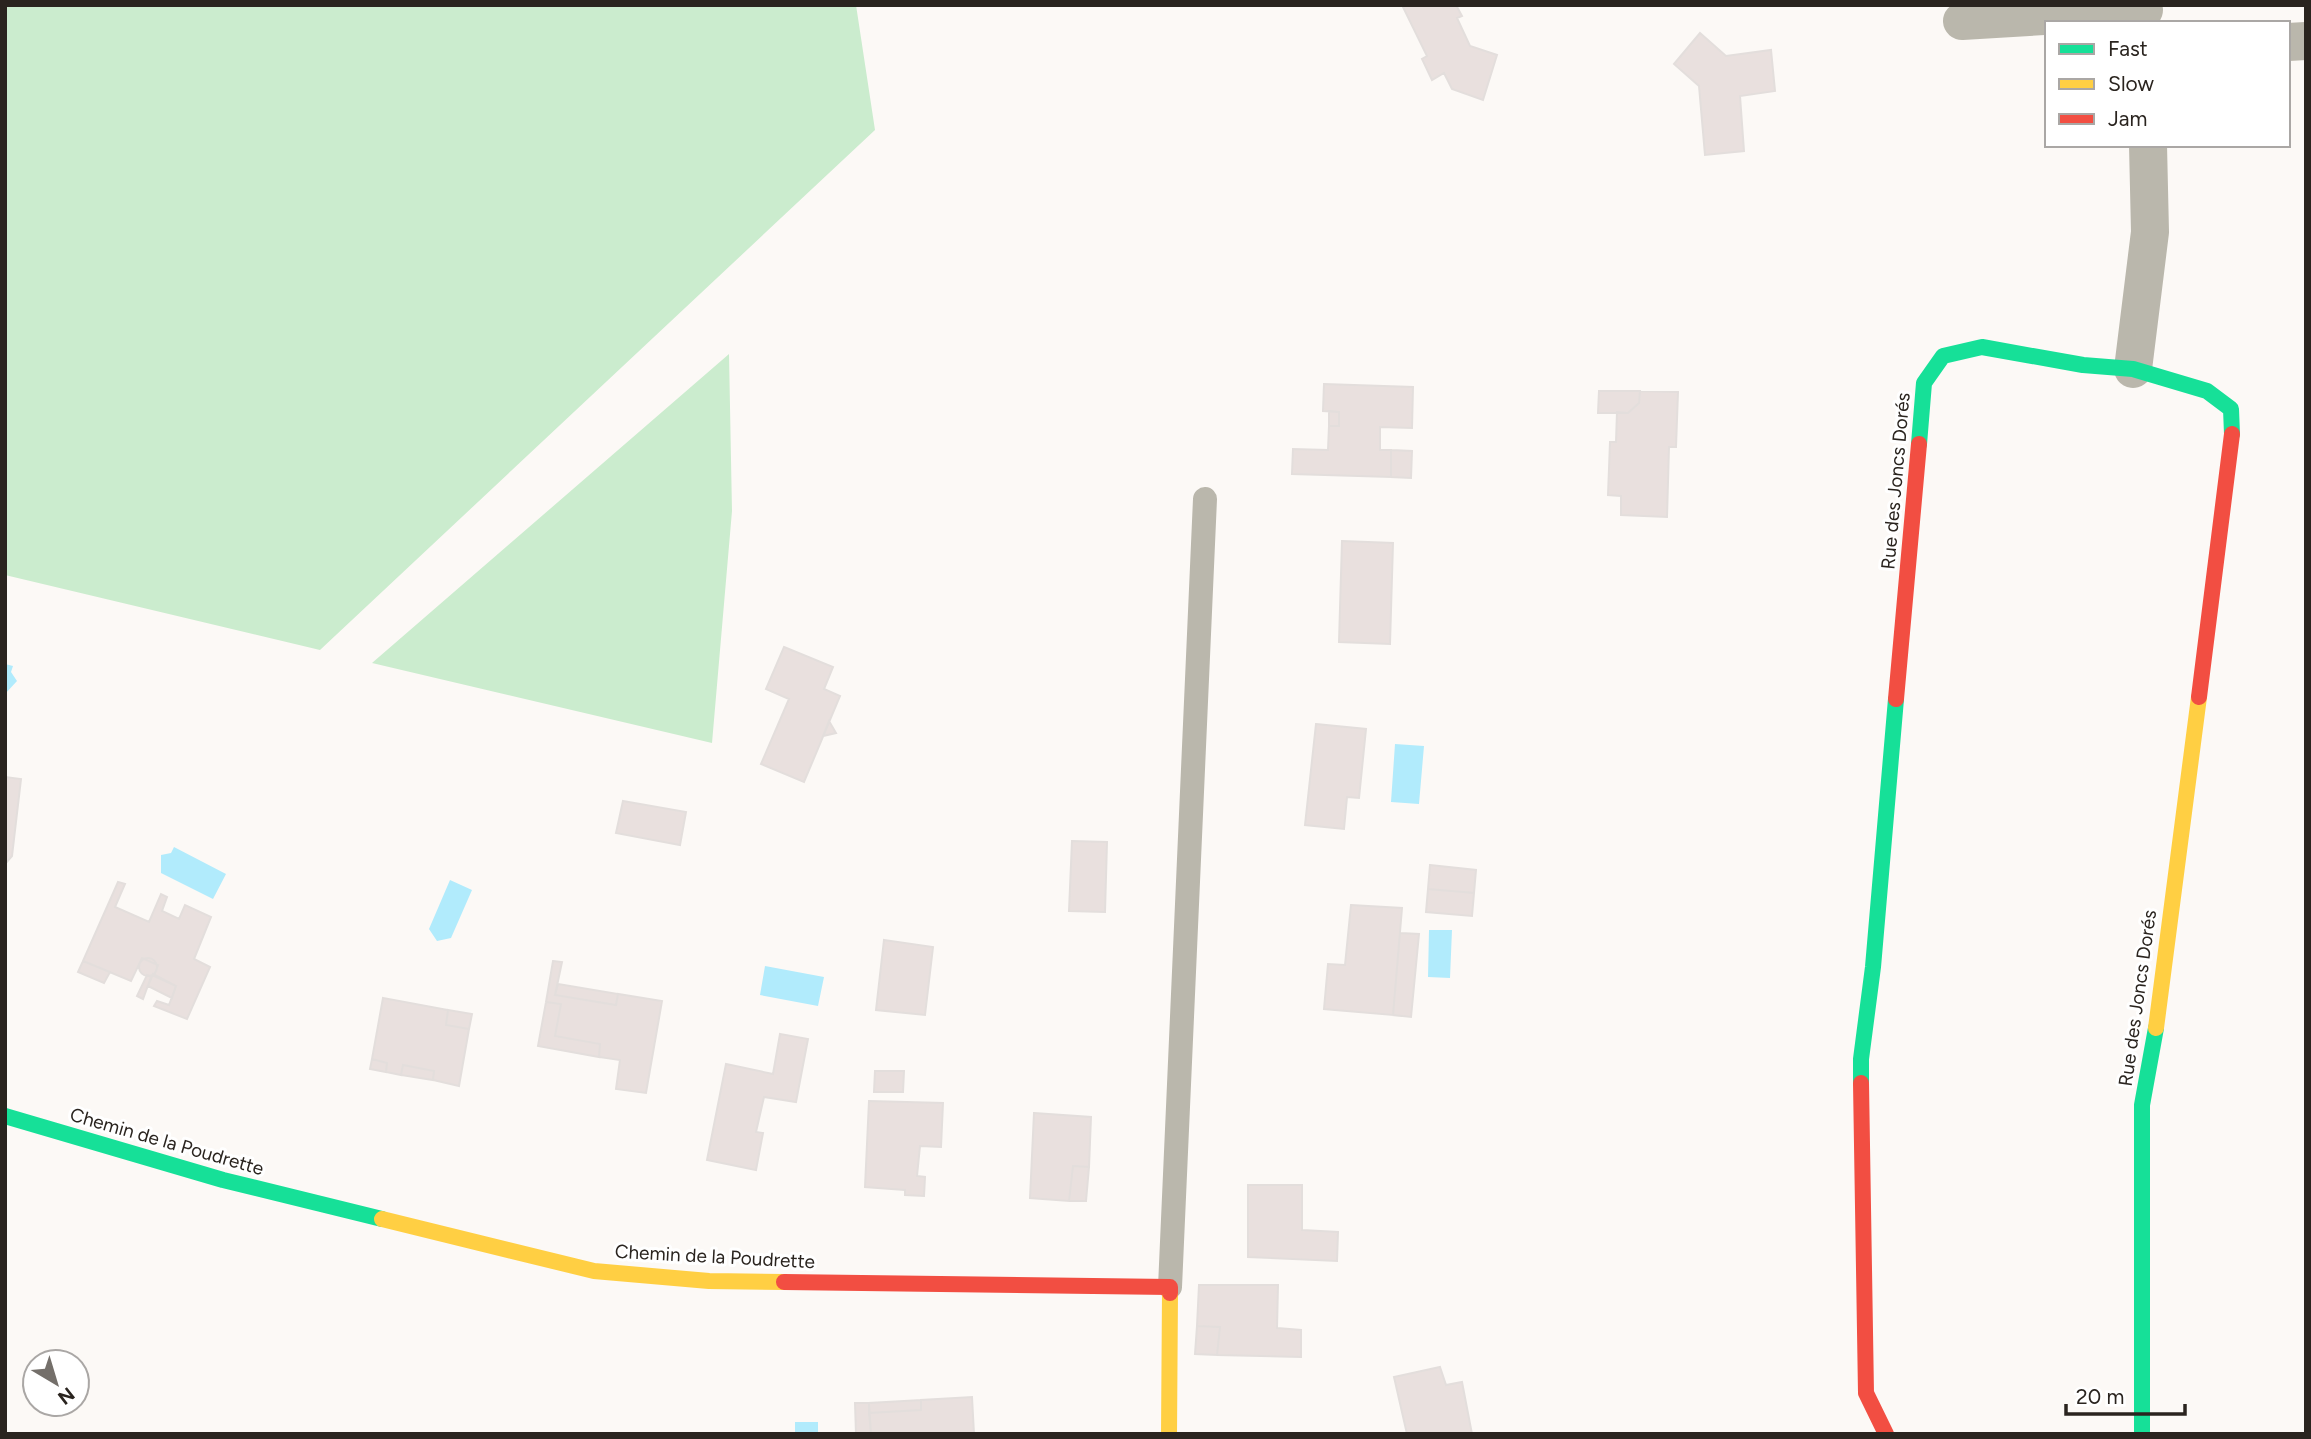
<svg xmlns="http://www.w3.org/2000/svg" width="2311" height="1439" viewBox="0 0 2311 1439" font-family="Figtree,sans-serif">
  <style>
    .green { fill: #cbecce }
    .water { fill: #b1ebfc }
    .building { fill: #e9e0de; stroke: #e3dedc; stroke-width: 2 }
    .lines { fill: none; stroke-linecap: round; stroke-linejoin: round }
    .lane { stroke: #bab7ac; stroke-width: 24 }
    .street { stroke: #bab7ac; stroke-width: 38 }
    .fast { stroke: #16e098; stroke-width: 16 }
    .slow { stroke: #ffcf43; stroke-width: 16 }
    .jam { stroke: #f24e42; stroke-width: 16 }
    .labels { text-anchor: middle; stroke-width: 6; stroke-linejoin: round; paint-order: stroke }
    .street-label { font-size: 19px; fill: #2a241f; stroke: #fff }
  </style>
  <rect width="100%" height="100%" fill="#fcf9f6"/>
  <path class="green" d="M5,5h851l19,125 -555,520 -315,-75z
    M729,354l3,157 -20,232 -340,-80z"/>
  <path class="water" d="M5,664l8,2 -2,6 6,9 -12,13z
    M1395,744l29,2 -5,58 -28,-2z
    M174,847l52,27 -13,25 -52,-26v-18l10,-2z
    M450,880l22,10 -21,48 -14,3 -8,-12z
    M1429,930h23l-2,48 -22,-1z
    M765,966l59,11 -6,29 -58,-11z
    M795,1422h23v12h-23z"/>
  <path class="building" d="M1402,5h54l6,11 -5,2 13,28 27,9 -14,45 -31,-11 -8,-16 -12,7 -10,-21 5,-3z
    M1700,33l26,23 45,-6 4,41 -35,5 4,55 -39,4 -6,-69 -25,-22z
    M1324,384l89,3 -1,41 -32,-1v23h11v27l-99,-3 1,-25 35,1 1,-24h10v-14l-16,-1z
    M1599,391h41l-1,12 -11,10h-30z
    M1640,391l38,1 -2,55h-7l-2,70 -46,-2v-19l-13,-1 2,-53h6l1,-30 11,1 11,-10z
    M1329,411l10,1v14h-10z
    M1391,450l21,1 -1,27 -20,-1z
    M1342,541l51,2 -3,101 -51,-2z
    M784,647l49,20 -9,22 16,7 -36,86 -43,-18 28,-65 -23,-10z
    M829,721l7,12 -13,3z
    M1316,724l50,5 -7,69 -12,-1 -3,32 -39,-4z
    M5,777l16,2 -9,77 -7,8z
    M623,801l63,11 -6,33 -64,-12z
    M1072,841l35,1 -2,70 -36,-1z
    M1430,865l46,5 -2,23 -46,-4z
    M118,882l7,2 -10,23 34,15 12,-28 6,3 -5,14 17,8 6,-14 26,12 -17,42 16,8 -23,52 -33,-13 3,-5 12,4 7,-19 -22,-10 4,-11 -16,-7 -11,23 -48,-20z
    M1428,889l46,4 -2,23 -46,-4z
    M1351,905l51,3 -9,107 -69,-6 4,-45 17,1z
    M1400,933l19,1 -8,83 -18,-2z
    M884,940l49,7 -8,68 -49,-5z
    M139 967a9 9 0 1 1 18 0a9 9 0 1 1-18 0Z
    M83,961l27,11 -6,11 -26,-11z
    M553,961l9,1 -7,33 61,10 2,-11 44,7 -16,92 -30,-4 4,-29 -21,-3 1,-13 -45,-8 6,-32 -15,-2z
    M153,974l23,12 -4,12 -24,-12z
    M147,975l4,2 -8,22 -6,-3z
    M558,984l60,10 -2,11 -61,-10z
    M383,998l65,12 -2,15 23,4 -10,57 -26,-6 1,-9 -31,-6 -2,10 -15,-3 1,-9 -15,-4z
    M546,1002l15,2 -6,32 45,8 -1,13 -61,-11z
    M448,1010l24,4 -3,15 -23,-4z
    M780,1034l28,5 -12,63 -32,-5 -8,35 7,1 -7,37 -49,-10 19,-96 47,10z
    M372,1059l15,4 -1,9 -16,-3z
    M403,1065l31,6 -1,9 -32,-5z
    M875,1071h29l-1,21h-29z
    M869,1101l74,2 -2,44 -21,-1 -3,30 8,1 -1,19 -19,-1v-5l-40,-3z
    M1034,1113l57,4 -2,50 -16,-1 -4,35 -39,-3z
    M1073,1166l16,1 -3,34h-17z
    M1248,1185h54v45l36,2 -1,29 -89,-4z
    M1199,1285h79l-1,43 24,2v27l-84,-2 3,-28 -23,-1z
    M1197,1326l23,1 -3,28 -22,-1z
    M1440,1367l6,18 16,-3 10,52h-65l-13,-57z
    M972,1397l2,37h-103l-2,-21 52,-3v-10z
    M921,1400v10l-52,3v-10z
    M855,1403h14l2,31h-15z"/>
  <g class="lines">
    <path class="lane" d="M1170,1287l35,-788"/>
    <path class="street" d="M1962,21l182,-11
      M2288,42l18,-1
      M2133,369l17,-137 -2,-87"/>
    <path class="fast" d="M1919,444l5,-61 19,-27 39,-9 101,18 50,4 74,22 24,18 1,25
      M1861,1083v-24l12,-92 23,-268
      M5,1116l218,64 159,39
      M2142,1434v-329l14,-77"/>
    <path class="slow" d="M2156,1028l43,-331
      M382,1219l212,52 115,10 75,1
      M1169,1434l1,-141"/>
    <path class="jam" d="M2199,697l33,-263
      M1896,699l23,-255
      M1861,1083l5,310 20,41
      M784,1282l386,5v6"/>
  </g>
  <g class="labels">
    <g class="street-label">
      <text transform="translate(1895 481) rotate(-85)" y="7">Rue des Joncs Dorés</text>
      <text transform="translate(2137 998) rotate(-82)" y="7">Rue des Joncs Dorés</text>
      <text transform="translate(167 1141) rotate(16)" y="7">Chemin de la Poudrette</text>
      <text transform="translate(715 1256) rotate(3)" y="7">Chemin de la Poudrette</text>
    </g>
  </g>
  <rect width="2311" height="1439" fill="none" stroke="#2a241f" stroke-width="14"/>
  <rect x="2045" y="21" width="245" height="126" fill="#ffffff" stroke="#aaa7a5" stroke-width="2"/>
  <rect x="2059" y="44" width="35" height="10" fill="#16e098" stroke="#aaa7a5" stroke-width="2"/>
  <text x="2108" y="56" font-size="21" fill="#2a241f">Fast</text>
  <rect x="2059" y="79" width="35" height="10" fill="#ffcf43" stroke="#aaa7a5" stroke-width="2"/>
  <text x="2108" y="91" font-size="21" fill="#2a241f">Slow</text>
  <rect x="2059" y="114" width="35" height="10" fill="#f24e42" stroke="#aaa7a5" stroke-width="2"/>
  <text x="2108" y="126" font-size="21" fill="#2a241f">Jam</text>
  <g transform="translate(56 1383) rotate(142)"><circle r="33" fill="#ffffff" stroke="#aaa7a5" stroke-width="2"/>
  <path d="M0-5L12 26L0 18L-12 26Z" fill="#746f6a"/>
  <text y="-10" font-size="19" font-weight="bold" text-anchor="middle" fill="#2a241f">N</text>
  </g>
  <path d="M2066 1404v10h119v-10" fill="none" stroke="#2a241f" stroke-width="3.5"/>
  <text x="2076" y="1404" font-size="21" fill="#2a241f" stroke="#ffffff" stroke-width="5" paint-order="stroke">20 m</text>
</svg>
